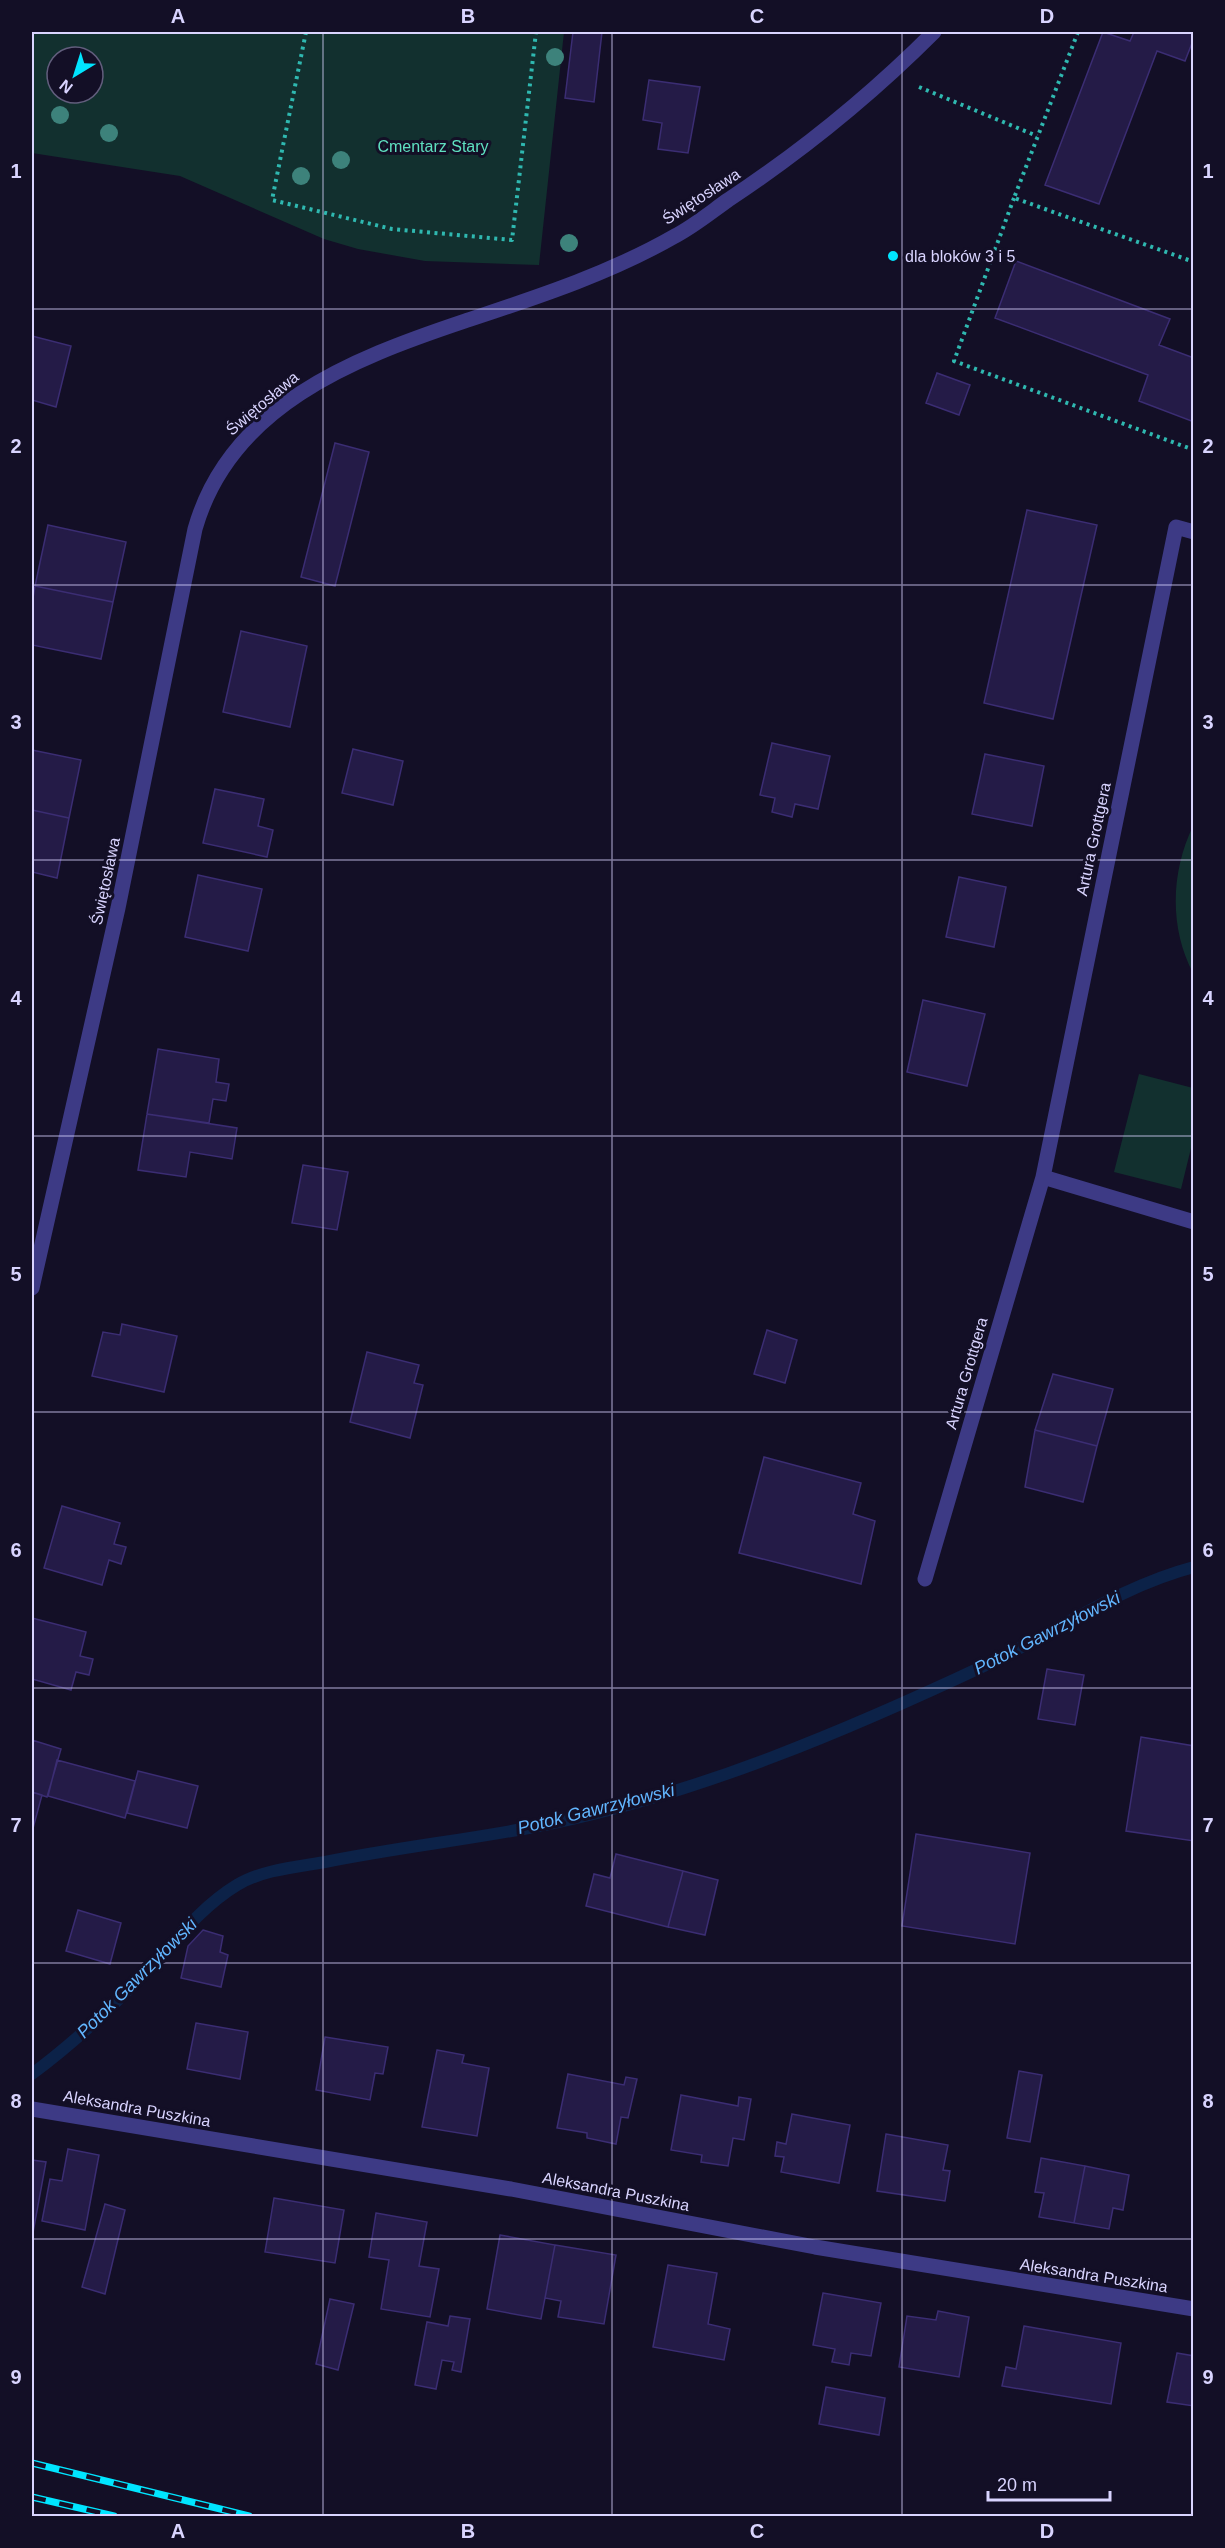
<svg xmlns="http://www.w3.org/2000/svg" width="1225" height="2548" viewBox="0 0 1225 2548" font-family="Arial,sans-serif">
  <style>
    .green { fill: #12302f; fill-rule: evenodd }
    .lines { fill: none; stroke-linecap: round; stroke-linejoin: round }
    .stream { stroke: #0c2248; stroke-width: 12 }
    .building { fill: #241b47; stroke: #3b2d73; stroke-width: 1.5 }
    .path { stroke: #2fb8b0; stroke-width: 4; stroke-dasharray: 3 4.5; stroke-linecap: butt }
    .minor { stroke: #3d3a85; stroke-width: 15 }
    .tertiary { stroke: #3d3a85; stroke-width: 15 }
    .rail-casing { stroke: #00e5ff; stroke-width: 7 }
    .rail { stroke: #130f26; stroke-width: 4.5; stroke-dasharray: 14; stroke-linecap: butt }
    .tree { fill: #3d827b }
    .grid { fill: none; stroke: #d9d4ff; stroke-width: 1.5; stroke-opacity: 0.55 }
    .poi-dot { fill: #00e5ff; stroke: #130f26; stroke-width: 2 }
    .labels { text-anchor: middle; stroke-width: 6; stroke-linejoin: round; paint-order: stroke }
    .park-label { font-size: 16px; fill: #5fe0c0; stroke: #130f26 }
    .street-label { font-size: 16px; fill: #d9d4ff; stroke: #130f26 }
    .poi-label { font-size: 16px; fill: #d9d4ff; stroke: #130f26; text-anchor: start }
    .water-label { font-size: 18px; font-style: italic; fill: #62b6ff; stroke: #130f26 }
    .neatline { fill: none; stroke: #d9d4ff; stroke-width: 2 }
    .grid-label { font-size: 20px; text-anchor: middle; font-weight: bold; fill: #d9d4ff }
  </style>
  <rect width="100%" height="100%" fill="#130f26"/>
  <path class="green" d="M32,32h532l-25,233 -114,-4 -67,-12 -34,-10 -144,-63 -148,-23zM57,57h36v36h-36z
    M1193,826v147c-24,-46 -22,-101 0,-147z
    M1139,1074l54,14v52l-12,49 -67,-17z"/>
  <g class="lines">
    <path class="stream" d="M32,2074c42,-31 79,-66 116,-104 27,-29 54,-64 89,-85 25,-15 59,-18 88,-23 74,-15 150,-23 224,-38 151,-31 301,-95 439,-160 68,-32 133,-78 206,-97"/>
  </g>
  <path class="building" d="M573,32h29l-8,70 -29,-4z
    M1103,32l27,9 4,-9h60v6l-9,23 -28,-10 -58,153 -54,-19z
    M649,80l51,7 -12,66 -30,-4 4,-26 -19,-3z
    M1016,261l154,58 -11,26 35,13v64l-55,-21 9,-26 -153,-57z
    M32,336l39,10 -15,61 -24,-7z
    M937,373l33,12 -11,30 -33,-12z
    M335,443l34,9 -34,134 -34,-9z
    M1027,510l70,15 -44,194 -69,-16z
    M48,525l78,17 -13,60 -78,-16z
    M35,586l78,16 -12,57 -69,-14v-41z
    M241,631l66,15 -17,81 -67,-15z
    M772,743l58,13 -12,53 -23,-5 -3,13 -20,-5 3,-14 -15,-3z
    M353,749l50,12 -10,44 -51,-12z
    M32,750l49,10 -12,58 -37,-8z
    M985,754l59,12 -12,60 -60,-12z
    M215,789l49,10 -6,27 15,4 -6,27 -64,-14z
    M32,810l37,8 -12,60 -25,-6z
    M198,875l64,14 -14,62 -63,-14z
    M959,877l47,10 -12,60 -48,-10z
    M923,1000l62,14 -18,72 -60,-14z
    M158,1049l61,10 -3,23 13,2 -3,17 -13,-2 -4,24 -62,-9z
    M147,1114l90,14 -5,31 -42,-7 -4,25 -48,-7z
    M303,1165l45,7 -11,58 -45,-7z
    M122,1324l55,12 -13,56 -72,-16 11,-44 17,3z
    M767,1330l30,10 -12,43 -31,-9z
    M367,1352l52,13 -5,18 9,2 -13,53 -60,-16z
    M1053,1374l60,15 -16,57 -62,-16z
    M1035,1430l62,16 -14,56 -58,-15z
    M764,1457l97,26 -8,31 22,7 -14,63 -122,-31z
    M62,1506l58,17 -6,21 12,3 -5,17 -12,-4 -7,25 -58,-17z
    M32,1618l54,14 -6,24 13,3 -4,16 -13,-3 -5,18 -39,-11z
    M1047,1669l37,6 -9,50 -37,-6z
    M1141,1737l53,9v95l-68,-10z
    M32,1740l29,9 -14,48 -15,-5z
    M57,1760l78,21 -10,37 -77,-22z
    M138,1771l60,15 -11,42 -60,-15z
    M32,1792l10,3 -10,37z
    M916,1834l114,19 -15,91 -113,-18z
    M616,1854l67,17 -15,56 -82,-21 8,-32 16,4z
    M683,1871l35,9 -13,55 -37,-8z
    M78,1910l43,13 -11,41 -44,-13z
    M203,1930l20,6 -3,16 8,3 -7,32 -40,-9 7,-32z
    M196,2023l52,9 -8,47 -53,-10z
    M325,2037l63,10 -5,27 -8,-1 -5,27 -54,-10z
    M437,2050l27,5 -2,8 27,5 -12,68 -55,-9z
    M1019,2071l23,4 -12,67 -23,-4z
    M568,2074l56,11 2,-8 11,2 -9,39 -7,-1 -5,27 -29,-6v-5l-30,-5z
    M681,2095l57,11 1,-9 12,2 -7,41 -11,-2 -5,28 -27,-4 1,-7 -31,-5z
    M792,2114l58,11 -11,58 -58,-11 3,-15 -9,-1 2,-14 9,2z
    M886,2134l62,11 -5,25 7,1 -5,30 -68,-10z
    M68,2149l31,6 -14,75 -43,-9 8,-42 12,2z
    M1041,2158l44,8 -11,57 -35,-6 5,-24 -9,-1z
    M32,2160l14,2 -14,76z
    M1085,2166l44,9 -6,35 -10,-2 -4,21 -35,-6z
    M274,2198l70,12 -9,53 -70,-11z
    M105,2204l20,6 -20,84 -23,-7z
    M376,2213l51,9 -8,44 20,3 -9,48 -49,-8 8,-49 -20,-3z
    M500,2235l55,10 -14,74 -54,-10z
    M555,2245l61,10 -12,69 -46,-7 3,-16 -16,-3z
    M668,2265l49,8 -9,51 22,5 -6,31 -71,-13z
    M823,2293l58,10 -10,53 -20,-3 -2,12 -17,-3 3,-13 -22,-4z
    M330,2299l24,5 -16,66 -22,-6z
    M938,2311l31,6 -10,60 -60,-10 8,-51 29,4z
    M450,2316l20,3 -9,53 -9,-2 2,-8 -12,-2 -6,29 -21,-4 12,-63 21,4z
    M1024,2326l97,17 -10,61 -109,-18 4,-19 10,2z
    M1177,2353l17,3v50l-27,-4z
    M826,2387l59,11 -6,37 -60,-11z"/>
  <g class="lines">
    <path class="path" d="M306,32l-34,168 120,29 120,11 24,-208
      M1078,32l-64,166 180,64
      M919,87l118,49
      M1014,198l-60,163 240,89"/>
    <path class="minor" d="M1194,532l-18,-5 -133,650 151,45
      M925,1579l118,-402
      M32,2109l479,80 304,58 379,62"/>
    <path class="tertiary" d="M32,1288l86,-380 77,-379c35,-123 157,-170 267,-207 72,-24 147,-48 213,-86 19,-10 36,-24 53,-36 74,-49 144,-106 206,-168"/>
    <g class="rail-casing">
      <path id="rail" d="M32,2463l217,53
        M32,2497l82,19"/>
    </g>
    <use href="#rail" class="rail"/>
  </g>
  <g class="tree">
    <circle cx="555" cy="57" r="9"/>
    <circle cx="60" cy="115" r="9"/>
    <circle cx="109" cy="133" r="9"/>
    <circle cx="341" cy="160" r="9"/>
    <circle cx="301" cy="176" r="9"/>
    <circle cx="569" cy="243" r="9"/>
  </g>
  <path class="grid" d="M323,32v2484M612,32v2484M902,32v2484M32,309h1162M32,585h1162M32,860h1162M32,1136h1162M32,1412h1162M32,1688h1162M32,1963h1162M32,2239h1162"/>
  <circle class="poi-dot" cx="893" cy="256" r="6"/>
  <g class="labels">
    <g class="park-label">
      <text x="433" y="152">Cmentarz Stary</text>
    </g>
    <g class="street-label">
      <text transform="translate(701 196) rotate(-33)" y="6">Świętosława</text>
      <text transform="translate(262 403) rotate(-40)" y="6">Świętosława</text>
      <text transform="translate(1093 839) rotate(-78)" y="6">Artura Grottgera</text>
      <text transform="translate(105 881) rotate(-78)" y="6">Świętosława</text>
      <text transform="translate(966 1373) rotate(-74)" y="6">Artura Grottgera</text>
      <text transform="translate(137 2108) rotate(10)" y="6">Aleksandra Puszkina</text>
      <text transform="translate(616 2191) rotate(11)" y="6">Aleksandra Puszkina</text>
      <text transform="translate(1094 2275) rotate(9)" y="6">Aleksandra Puszkina</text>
    </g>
    <g class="poi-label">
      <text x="905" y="262">dla bloków 3 i 5</text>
    </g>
    <g class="water-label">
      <text transform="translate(1047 1633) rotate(-27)" y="6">Potok Gawrzyłowski</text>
      <text transform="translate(596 1809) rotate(-14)" y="6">Potok Gawrzyłowski</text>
      <text transform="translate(137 1978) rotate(-45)" y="6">Potok Gawrzyłowski</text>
    </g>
  </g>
  <rect width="1225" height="2548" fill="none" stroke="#130f26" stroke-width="66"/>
  <g transform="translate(75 75) rotate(218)"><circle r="28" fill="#130f26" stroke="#625e7d" stroke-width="1.5"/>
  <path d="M0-4.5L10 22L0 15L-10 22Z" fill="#00e5ff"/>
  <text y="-9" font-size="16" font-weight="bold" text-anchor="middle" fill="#d9d4ff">N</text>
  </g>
  <path d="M988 2491v9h122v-9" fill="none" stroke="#d9d4ff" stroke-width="3"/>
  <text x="997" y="2491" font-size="18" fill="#d9d4ff" stroke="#130f26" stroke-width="4.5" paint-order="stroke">20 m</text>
  <rect x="33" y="33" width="1159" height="2482" class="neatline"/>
  <g class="grid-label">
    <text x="178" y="23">A</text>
    <text x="468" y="23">B</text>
    <text x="757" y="23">C</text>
    <text x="1047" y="23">D</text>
    <text x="16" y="178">1</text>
    <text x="1208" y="178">1</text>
    <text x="16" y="453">2</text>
    <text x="1208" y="453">2</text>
    <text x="16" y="729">3</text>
    <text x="1208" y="729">3</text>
    <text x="16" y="1005">4</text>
    <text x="1208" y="1005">4</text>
    <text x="16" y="1281">5</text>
    <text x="1208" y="1281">5</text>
    <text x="16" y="1557">6</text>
    <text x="1208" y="1557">6</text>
    <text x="16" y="1832">7</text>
    <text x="1208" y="1832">7</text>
    <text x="16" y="2108">8</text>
    <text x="1208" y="2108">8</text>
    <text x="16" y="2384">9</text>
    <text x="1208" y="2384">9</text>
    <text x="178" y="2538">A</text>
    <text x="468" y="2538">B</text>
    <text x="757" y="2538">C</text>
    <text x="1047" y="2538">D</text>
  </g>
</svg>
